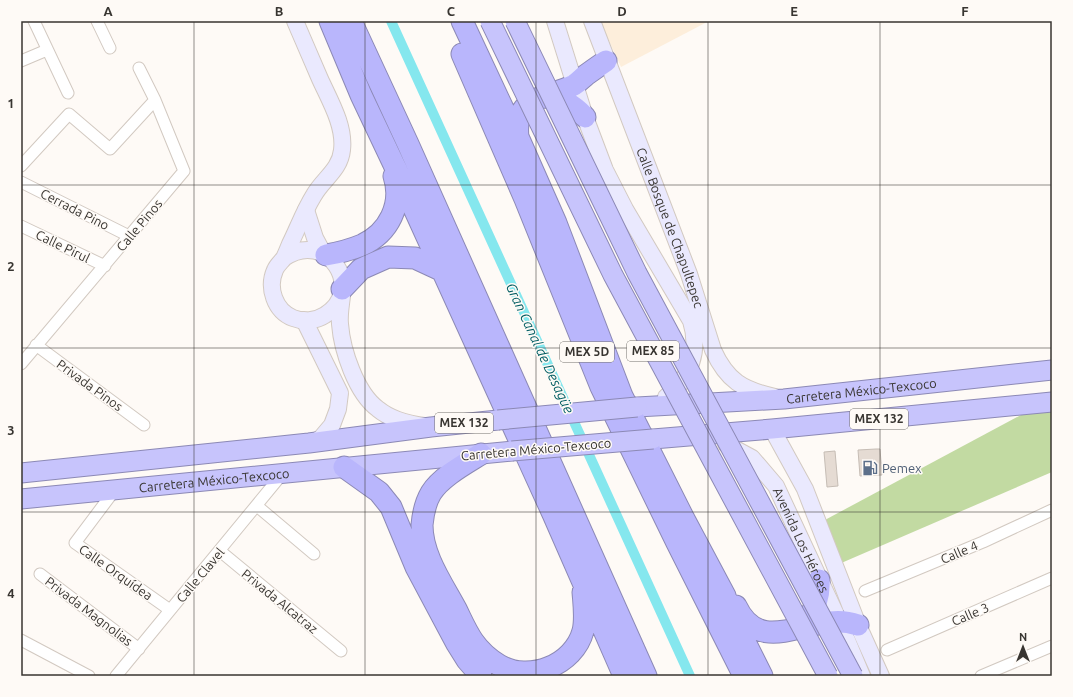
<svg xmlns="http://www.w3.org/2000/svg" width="1073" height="697" viewBox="0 0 1073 697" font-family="Ubuntu,sans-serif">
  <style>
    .commercial { fill: #fdeedb }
    .green { fill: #c2daa2 }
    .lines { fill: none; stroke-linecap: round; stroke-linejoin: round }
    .canal { stroke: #85e7ee; stroke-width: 10 }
    .building { fill: #e5dbd3; stroke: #c6bdb5 }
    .minor-casing { stroke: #d2c9c1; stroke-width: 13 }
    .secondary-casing { stroke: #d2c9c1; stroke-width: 18 }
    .trunk-casing { stroke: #8c89b5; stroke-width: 21 }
    .motorway-casing { stroke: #8c89b5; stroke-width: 23 }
    .minor { stroke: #fff; stroke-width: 11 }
    .secondary { stroke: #eae9fe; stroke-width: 16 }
    .trunk { stroke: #c7c4fc; stroke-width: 19 }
    .motorway { stroke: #b9b6fc; stroke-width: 21 }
    .trunk-bridge-casing { stroke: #8c89b5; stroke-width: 21; stroke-linecap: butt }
    .trunk-bridge { stroke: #c7c4fc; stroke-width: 19 }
    .grid { fill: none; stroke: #383531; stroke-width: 1; stroke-opacity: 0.55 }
    .labels { text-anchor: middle; stroke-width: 3; stroke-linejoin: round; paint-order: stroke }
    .shield { fill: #fefaf6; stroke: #73706c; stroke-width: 1 }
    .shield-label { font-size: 12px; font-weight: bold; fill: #383531 }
    .street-label { font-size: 13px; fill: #383531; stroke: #fefaf6 }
    .service-label { font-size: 13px; fill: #4e5e75; stroke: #fefaf6; text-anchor: start }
    .water-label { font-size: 14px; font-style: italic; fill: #025e63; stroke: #fefaf6 }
    .neatline { fill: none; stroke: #383531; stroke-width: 1.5 }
    .grid-label { font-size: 13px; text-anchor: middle; font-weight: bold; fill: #383531 }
  </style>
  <rect width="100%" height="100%" fill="#fefaf6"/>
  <path class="commercial" d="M600,21h109l-88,46z"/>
  <path class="green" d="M1052,410v62l-213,92 -16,-43 198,-106z"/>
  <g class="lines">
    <path class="canal" d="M391,21l299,655"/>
  </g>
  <path class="building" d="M876,449h4l2,26 -22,1 -2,-26z
    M835,451l3,35 -11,1 -3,-35z"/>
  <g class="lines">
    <g class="minor-casing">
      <path id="minor" d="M34,21l34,72
        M97,21l13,27
        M21,61l26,-11
        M21,166l48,-52 41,35 45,-49
        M21,182l108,54
        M21,226l84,40
        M36,345l108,80
        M21,364l163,-193 -29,-71 -16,-32
        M114,491l-39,52 95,67
        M257,506l57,48
        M220,551l121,100
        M40,574l99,75
        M865,591l118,-49 69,-32
        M21,640l68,36
        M887,650l165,-72
        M116,676l167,-203
        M981,676l71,-30"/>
    </g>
    <g class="secondary-casing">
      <g id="secondary">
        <path d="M555,21l30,96 20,53 20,39 66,112c9,28 0,58 -25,76"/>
        <path id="s1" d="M592,21l97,253 24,76c14,31 30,40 62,47"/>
        <path d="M306,210l9,28 8,15"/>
        <path d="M284,258c44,-30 82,32 41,57 -9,6 -22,7 -32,3 -18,-7 -26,-30 -18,-48 2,-5 6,-8 9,-12 2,-4 4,-9 6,-14 8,-16 14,-33 24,-49 9,-16 26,-25 28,-45 3,-24 -12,-49 -22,-71 -8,-19 -17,-39 -25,-58"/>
        <path d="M342,296c-1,9 -3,19 -2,28 2,26 16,69 38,85 12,10 31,15 46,17"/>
        <path d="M304,320l36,73 -2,16 -6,16 -11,13 -7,4"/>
        <path d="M772,429l33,60 53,136 23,51"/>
        <path id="s2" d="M726,444l26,14 24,28 63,135 23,55"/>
      </g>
    </g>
    <g class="trunk-casing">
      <g id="trunk">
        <path id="s3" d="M637,407l147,-8 268,-29"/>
        <path d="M653,439l119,-10 280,-27"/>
        <path d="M21,473l288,-30 122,-16 67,-7"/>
        <path id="s4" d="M21,499l491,-48"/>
      </g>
    </g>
    <g class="motorway-casing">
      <path id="motorway" d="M330,21l31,74 36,76 156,343 71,162
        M351,21l57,123 238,532
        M462,21l44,94 12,22 38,86 66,173 62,123 41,77 4,14 33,66
        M462,54l63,145 76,188 76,156 67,133
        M541,97c18,-1 32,7 44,20
        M518,137c-5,-42 31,-39 56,-52 5,-3 8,-7 12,-10 7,-5 14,-10 20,-14
        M326,255c12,-2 24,-5 36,-10 27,-12 41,-41 32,-69
        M342,289l19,-20 27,-12 27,1 28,13
        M481,454c-16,10 -40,23 -50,39 -6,10 -8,21 -9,32 0,30 20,58 34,84 5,10 10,22 17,32 7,10 16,18 26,24 30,18 75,0 84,-34 3,-12 1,-26 0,-39
        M344,467l35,25 12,15 25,60 41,77 10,16 14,16
        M736,606c21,45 59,19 95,16 9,-1 18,0 27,3
        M808,618c9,-12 12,-24 11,-38"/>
    </g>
    <use href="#minor" class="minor"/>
    <use href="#secondary" class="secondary"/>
    <use href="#trunk" class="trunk"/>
    <use href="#motorway" class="motorway"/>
    <g class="trunk-bridge-casing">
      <path id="trunk-bridge" d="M490,21l123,254 215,401
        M515,21l122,252 216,403
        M498,420l139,-13
        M512,451l141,-12"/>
    </g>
    <use href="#trunk-bridge" class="trunk-bridge"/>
  </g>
  <path class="grid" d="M194,21v655M365,21v655M536,21v655M708,21v655M880,21v655M21,185h1031M21,348h1031M21,512h1031"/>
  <defs>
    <g id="fuel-bare" transform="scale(1.2)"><path d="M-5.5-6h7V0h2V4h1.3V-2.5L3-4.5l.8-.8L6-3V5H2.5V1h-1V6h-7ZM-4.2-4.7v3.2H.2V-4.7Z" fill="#5c6f8a" stroke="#fefaf6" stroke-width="2.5" paint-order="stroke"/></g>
  </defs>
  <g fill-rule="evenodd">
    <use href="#fuel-bare" x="870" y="468"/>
  </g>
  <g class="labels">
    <g class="shield">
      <rect x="627" y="341" width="52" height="20" rx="3"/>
      <rect x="560" y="342" width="54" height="20" rx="3"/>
      <rect x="850" y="409" width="58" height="20" rx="3"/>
      <rect x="435" y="413" width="58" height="20" rx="3"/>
    </g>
    <g class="shield-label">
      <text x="653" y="355">MEX 85</text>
      <text x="587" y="356">MEX 5D</text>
      <text x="879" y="423">MEX 132</text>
      <text x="464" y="427">MEX 132</text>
    </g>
    <g class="street-label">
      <text transform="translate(75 209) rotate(27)" y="5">Cerrada Pino</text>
      <text transform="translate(139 225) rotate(-50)" y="5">Calle Pinos</text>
      <text dy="5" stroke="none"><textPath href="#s1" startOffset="221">Calle Bosque de Chapultepec</textPath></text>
      <text transform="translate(63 246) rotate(26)" y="5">Calle Pirul</text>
      <text transform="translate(90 385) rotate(36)" y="5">Privada Pinos</text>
      <text dy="5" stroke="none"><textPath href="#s3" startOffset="225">Carretera México-Texcoco</textPath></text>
      <text transform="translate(536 449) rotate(-5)" y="5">Carretera México-Texcoco</text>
      <text dy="5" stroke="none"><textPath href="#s4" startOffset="194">Carretera México-Texcoco</textPath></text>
      <text dy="5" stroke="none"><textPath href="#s2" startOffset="126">Avenida Los Héroes</textPath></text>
      <text transform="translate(959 552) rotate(-23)" y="5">Calle 4</text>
      <text transform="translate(116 572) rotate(35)" y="5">Calle Orquídea</text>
      <text transform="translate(200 575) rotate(-50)" y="5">Calle Clavel</text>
      <text transform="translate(280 601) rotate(39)" y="5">Privada Alcatraz</text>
      <text transform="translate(89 611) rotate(37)" y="5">Privada Magnolias</text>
      <text transform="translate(970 614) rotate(-23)" y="5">Calle 3</text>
    </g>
    <g class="service-label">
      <text x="882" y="473">Pemex</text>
    </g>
    <g class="water-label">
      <text transform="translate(540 348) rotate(65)" y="5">Gran Canal de Desagüe</text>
    </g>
  </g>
  <rect width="1073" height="697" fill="none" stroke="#fefaf6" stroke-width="44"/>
  <g transform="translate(1023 647)" stroke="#fefaf6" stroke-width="3" paint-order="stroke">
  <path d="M0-3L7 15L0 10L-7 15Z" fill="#383531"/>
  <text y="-6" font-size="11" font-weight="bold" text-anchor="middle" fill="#383531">N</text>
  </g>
  <rect x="22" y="22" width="1029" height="653" class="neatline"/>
  <g class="grid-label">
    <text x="108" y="16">A</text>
    <text x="279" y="16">B</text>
    <text x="451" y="16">C</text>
    <text x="622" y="16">D</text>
    <text x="794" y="16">E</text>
    <text x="965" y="16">F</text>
    <text x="11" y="108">1</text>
    <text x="11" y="271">2</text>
    <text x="11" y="435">3</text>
    <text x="11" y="598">4</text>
  </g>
</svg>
